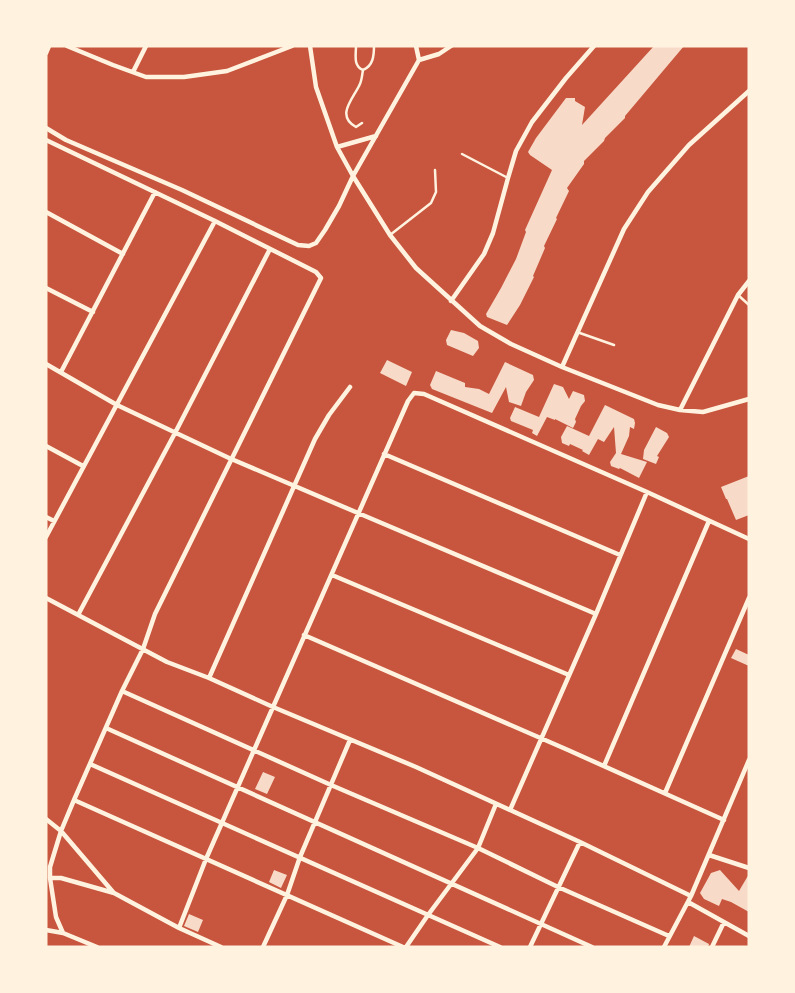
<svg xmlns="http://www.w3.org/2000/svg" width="795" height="993" viewBox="0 0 795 993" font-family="Poppins,sans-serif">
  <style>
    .building { fill: #f7dbc8 }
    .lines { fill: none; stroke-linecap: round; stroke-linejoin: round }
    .service { stroke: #fff3e0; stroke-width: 2.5 }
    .minor { stroke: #fff3e0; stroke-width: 4.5 }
  </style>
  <rect width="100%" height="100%" fill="#c8553d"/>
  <path class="building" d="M654,46h30l-59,70v2l-20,20 -1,3 -20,20v3l-17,24 2,3 -13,27 1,1 -13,27 1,2 -12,28 1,1 -14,28 -13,20 -20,-8 -1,-3 15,-26 15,-29 10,-27 -1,-2 27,-60 -22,-15 -2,-3 8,-14 30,-40h9v3l10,6 -3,18z
    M451,330l13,3 14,8 1,7 -6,8 -26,-11 -1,-5z
    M387,360l25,12 -6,14 -26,-13z
    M505,362l28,13 1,5 -8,12 -5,14 -12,-4 -3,-15 -14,26 -60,-24 -2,-4 6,-14 29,12v4l14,2 10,5z
    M554,384l9,3 6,12 4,-8 11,4 1,6 -4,5 -6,13 1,3 -3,6 -18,-9v1l-8,-3 -10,19 -5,-3 1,-3 -22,-9 -1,-3 5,-11 24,10z
    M605,405l29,14 1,4 -1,6 -4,-2 -1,9 -8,18 26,8 -8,16 -19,-10 -1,1 -8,-3 -1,-4 6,-9 -2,-26 -10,15 -6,-3 -9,16 -7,-4 1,-1 -13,-6 -1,2 -7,-3 -1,-6 6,-11 22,10z
    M656,427l11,6 2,4 -12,19 2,1 -3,7 -13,-5 1,-9z
    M749,476v39l-13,5 -9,-21h-1l-5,-12z
    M736,649l13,6v11l-18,-8z
    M263,772l12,5 -8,17 -12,-5z
    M274,870l13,5 -6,13 -12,-6z
    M720,870l19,21 10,-17v38l-18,-10 -9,-3 -3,7 -15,-7 -4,-6 11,-20z
    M189,914l14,6 -5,12 -14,-6z
    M694,936l15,8 -1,3h-19z"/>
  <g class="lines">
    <path class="service" d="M356,46c0,9 -3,20 7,24 10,-4 11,-14 11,-24
      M362,123l-6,4c-20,-11 -4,-27 3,-41 3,-5 3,-11 4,-16
      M462,154l46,24
      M390,235l41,-32 5,-11 -1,-22
      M738,295l11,10
      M577,332l37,13"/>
    <path class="minor" d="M67,46l46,19 33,12h38l43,-6 65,-25
      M310,46l6,41 21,60 16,29 37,59 26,33 64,58 31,18 51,23 96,38 22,5 23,2 46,-13
      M416,46l3,14 20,-6 12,-8
      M46,53l3,-7
      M133,72l13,-26
      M46,128l20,12 116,50 116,55 11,1 7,-3 9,-13 14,-24 14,-30 66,-116
      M46,140l169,81 101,51 5,6 -166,336 -12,35 -21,42 -48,109 -13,31 -11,36v11l6,39 7,16 34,14
      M337,147l39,-11
      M46,212l77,42
      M46,288l47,24
      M451,301l33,-47 9,-21 15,-55 8,-27 16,-29 34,-44 28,-32
      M46,364l71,41 112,53 129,55 238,101
      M562,367l62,-138 24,-37 41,-47 60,-54
      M61,372l94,-180
      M680,410l58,-115 11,-14
      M46,446l37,20
      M384,454l236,101
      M46,517l8,4
      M46,537l169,-316
      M332,575l237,100
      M46,598l121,64 42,16 64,29 143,60 164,75 111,54
      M78,615l97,-182 95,-184
      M304,635l264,115 156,70
      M209,678l106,-239 14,-24 21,-28
      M122,691l209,94 147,63 80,39 111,49
      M106,728l486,219
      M90,764l410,183
      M604,766l105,-245
      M665,793l84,-195
      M74,800l329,147
      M510,810l86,-196 51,-122
      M46,819l15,12 52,61
      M709,855l40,13
      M50,878h11l53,15 65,35 42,19
      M688,902l61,34
      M179,928l27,-69 202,-458 6,-8 10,1 223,98 102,47
      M46,930l17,3
      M263,947l24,-52 13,-38 50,-117
      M406,947l22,-32 50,-67 18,-44
      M530,947l50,-105
      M664,947l27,-51 58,-136
      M712,947l12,-25"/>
  </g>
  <rect width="795" height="993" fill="none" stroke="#fff3e0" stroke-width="95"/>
</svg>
